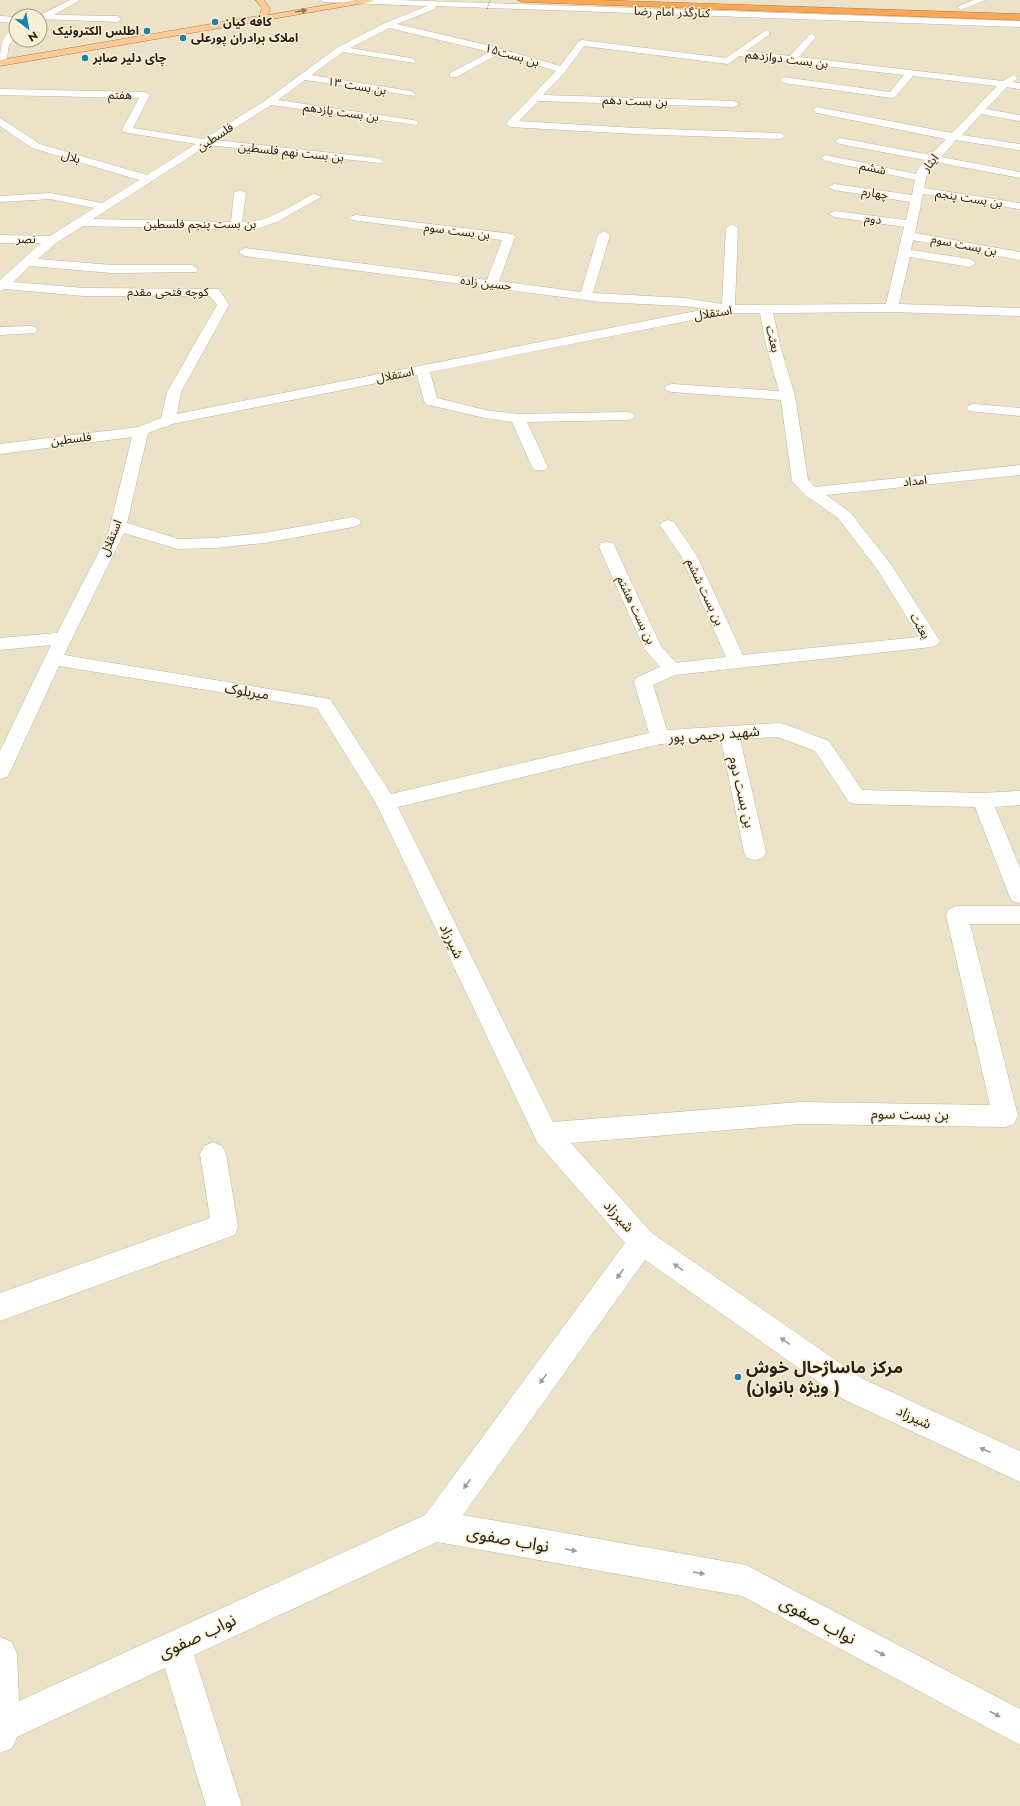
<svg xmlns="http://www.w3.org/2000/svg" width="1020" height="1806" viewBox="0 0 1020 1806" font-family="Jost,'Noto Sans Arabic',sans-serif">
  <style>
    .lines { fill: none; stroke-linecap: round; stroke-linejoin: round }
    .minor-casing { stroke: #c0b79c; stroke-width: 1 }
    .major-casing { stroke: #b0783f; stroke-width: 1 }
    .highway-casing { stroke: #b0783f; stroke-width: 1 }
    .minor { fill: #fff; fill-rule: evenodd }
    .major { fill: #fdca99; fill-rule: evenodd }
    .highway { fill: #fba755; fill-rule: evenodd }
    .path-bridge { stroke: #8b8472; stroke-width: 1; stroke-dasharray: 1.5 1.5; stroke-linecap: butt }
    .oneway { fill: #917658 }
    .oneway2 { fill: #9d9b97 }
    .poi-dot { fill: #1a82ac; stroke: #f9efd4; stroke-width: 1.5 }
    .labels { text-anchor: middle; stroke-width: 3; stroke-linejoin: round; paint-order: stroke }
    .far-street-label { font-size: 12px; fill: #252117; stroke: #f9efd4 }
    .far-poi-label { font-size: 12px; font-weight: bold; fill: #252117; stroke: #f9efd4; text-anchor: start }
    .street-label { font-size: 14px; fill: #252117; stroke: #f9efd4 }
    .near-poi-label { font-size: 17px; font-weight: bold; fill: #252117; stroke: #f9efd4; text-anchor: start }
    .near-street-label { font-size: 17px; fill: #252117; stroke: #f9efd4 }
  </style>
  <rect width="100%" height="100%" fill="#ece2c7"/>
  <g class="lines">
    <g class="minor-casing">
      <path id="minor" d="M70,0h10l-26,15 63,1 4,3 -4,3 -77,-3v-4z
        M320,0h77l623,21v6l-584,-21 -1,3 -38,15 94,22 69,20 19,-25 3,-1 144,18 40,-28 3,1v4l-23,16 44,5 19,-21 3,-1 4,3 -17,20 204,24 10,-6 5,3 -5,4 7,1v6l-13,-2 -21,22 34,6v6l-39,-7 -19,21 58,9v6l-64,-10 -15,17 79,15v6l-85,-16 -7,8 -4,18 96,15v6l-97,-15 -8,39 105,19v8l-107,-20 -2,10 59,9 6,4 -6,4 -60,-10 -11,47 121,4v8l-128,-4 -119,1 7,32 15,51 13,84 7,7 205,-22v10l-194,20 24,17 40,51 50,78 -3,4 -6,2 -256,28 -22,10 14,45 113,-7 7,2 42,16 33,49 120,3 38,-2v14l-25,2 25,61v35l-8,-2 -3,-6 -34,-88 -119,-3 -7,-2 -34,-51 -37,-14 -38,2 26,113 -3,6 -8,2 -8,-2 -3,-6 -23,-112 -61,4 -262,63 155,315 247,-20 190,3 -44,-190 3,-6 8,-3h63v18h-50l48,192 -4,8 -9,3 -205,-3 -229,19 81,90 211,146 157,72v31l-177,-83 -198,-139 -182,255 283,50 274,144v36l-278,-149 -305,-54 -243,113 48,151h-36l-41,-138 -148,69 -5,11 -12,5v-116l12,5 5,12 2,47 406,-186 200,-272 -88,-101 -160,-337 -60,-97 -258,-42 -49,106 -3,5 -7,2v-28l51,-106 -51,5v-12l57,-5 51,-99 24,-97 -132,17v-10l138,-17 23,-9 6,-26 50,-87 -7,-9h-126l-79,-7 -5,2v-11l41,-37h-41v-8l50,1 44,-28 -44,-9 -50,3v-6l50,-3 52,10 37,-23 -107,-32 -32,-22v-8l40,26 107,31 49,-31 -73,-12 -1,-2 17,-32 -139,-3v-6l145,3 5,3 -17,33 71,11 62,-39 72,-53 47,-24 42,-17 -103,-4zM389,28l101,24 -40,21v4h6l43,-23 57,17 -49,51 -1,2 5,3 124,7 145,5 5,-3 -5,-3 -145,-5 -116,-7 19,-20 196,6 5,-3 -5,-3 -191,-6 22,-23 19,-26 144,18 11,-8 165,19 -14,17 -106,-15 -5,3 5,3 108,15 3,-1 18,-21 84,10 -45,47 -135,-26 -5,3 5,3 129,26 -15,16 -91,-17 -5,3 5,3 85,16 -7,9 -2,5 -90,-19 -5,3 5,3 89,19 -3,15 -78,-11 -6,3 6,3 76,12 -4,18 -71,-9 -6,3 6,3 69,10 -18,77 -151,1 3,-77 -6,-4 -6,4 -4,76 -38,-6 -91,-5 17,-58 -6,-4 -6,4 -17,57 -82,-11 16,-44 -2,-3 -157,-19 -4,1 -2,2 2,2 150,20 -15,40 -242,-32 -6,4 6,4 356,46 83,4 22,3 -529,105 4,-22 48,-87 -10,-16 -135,-1 -71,-6 17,-16 82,7 84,-1 2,-3 -6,-4h-80l-74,-6 18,-16 27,-17 170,4 24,-8 44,-25 -6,-3 -4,1c-21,11 -43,28 -69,27l4,-29 -6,-3 -6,3 -3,29 -138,-3 115,-74 173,18 1,-2 -1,-2 -4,-1 -161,-18 55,-35 146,20 1,-2 -1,-2 -4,-1 -135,-20 27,-20 109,16 2,-2 -5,-3 -100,-16 32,-23 71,11 2,-2 -5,-3 -61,-10zM728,313h32l6,32 13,46 -107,-7 -5,1 -2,3 2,3 5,1 109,8 11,81 13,14 33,23 39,51 42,68 -176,18 -46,-99 -23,-34 -6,-2 -6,2 -2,3 21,31 45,101 -50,6 -15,-17 -46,-99 -2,-4 -6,-1 -6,1 -2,4 45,101 16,19 -24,11 -2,4 15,51 -258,61 -61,-95 -266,-44 60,-122 54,16 37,-1 49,-5 89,-16 6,-2 2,-3 -2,-3 -6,-2 -89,16 -49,5 -36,1 -52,-16 21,-90 24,-9 245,-49 8,29 60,14 27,4 20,45 3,3h10l3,-3 -21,-45 101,-2 5,-1 2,-3 -2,-3 -5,-1 -110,2 -33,-4 -48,-12 -7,-26z
        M973,0h12l-24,10 -4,-3z
        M0,16l16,1v6l-16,-1z
        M16,28v7l-7,10 -3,18 -6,3c0,-15 0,-33 16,-38z
        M30,326l5,1 2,3 -2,3 -35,2v-8z
        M974,404l46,4v8l-51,-5 -2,-3 2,-3z
        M213,1142l9,4 4,8 12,72 -3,9 -235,86v-28l210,-75 -10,-64 4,-8z"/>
    </g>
    <g class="major-casing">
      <path id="major" d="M256,0h8l6,9 -2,6 87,-15h19l-4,2 -370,64v-6l258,-44 4,-7z"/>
    </g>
    <g class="highway-casing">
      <path id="highway" d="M518,0h77l425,14v6l-498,-18z"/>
    </g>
    <use href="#minor" class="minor"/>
    <use href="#major" class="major"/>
    <use href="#highway" class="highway"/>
    <path class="path-bridge" d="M487,9l3,-9"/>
  </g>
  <defs><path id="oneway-solid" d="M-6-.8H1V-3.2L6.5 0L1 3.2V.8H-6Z"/></defs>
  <use class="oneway" href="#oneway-solid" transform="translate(301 11) rotate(-9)"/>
  <g class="oneway2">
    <use href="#oneway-solid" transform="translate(678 1267) rotate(-145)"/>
    <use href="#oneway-solid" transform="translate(620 1274) rotate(126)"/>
    <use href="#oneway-solid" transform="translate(785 1341) rotate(-145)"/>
    <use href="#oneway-solid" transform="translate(543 1379) rotate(126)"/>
    <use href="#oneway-solid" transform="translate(985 1450) rotate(-155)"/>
    <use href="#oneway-solid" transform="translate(467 1484) rotate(126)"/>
    <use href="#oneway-solid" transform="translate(571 1550) rotate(10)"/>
    <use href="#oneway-solid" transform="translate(699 1573) rotate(10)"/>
    <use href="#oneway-solid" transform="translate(880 1653) rotate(28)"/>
    <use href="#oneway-solid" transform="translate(995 1714) rotate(28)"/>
  </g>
  <g class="poi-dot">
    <circle cx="215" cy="22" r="4"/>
    <circle cx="147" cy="31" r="4"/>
    <circle cx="183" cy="38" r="4"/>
    <circle cx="85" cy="58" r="4"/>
    <circle cx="738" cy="1377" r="4"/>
  </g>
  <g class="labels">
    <g class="far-street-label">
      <text transform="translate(672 12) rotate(2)" y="4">کنارگذر امام رضا</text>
      <text transform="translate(512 55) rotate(16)" y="4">بن بست۱۵</text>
      <text transform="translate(787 59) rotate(7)" y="4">بن بست دوازدهم</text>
      <text transform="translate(357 86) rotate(9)" y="4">بن بست ۱۳</text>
      <text transform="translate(120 95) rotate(1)" y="4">هفتم</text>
      <text transform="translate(635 101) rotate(2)" y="4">بن بست دهم</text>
      <text transform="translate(341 112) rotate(8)" y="4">بن بست یازدهم</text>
      <text transform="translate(215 137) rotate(-33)" y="4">فلسطین</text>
      <text transform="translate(291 152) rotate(6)" y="4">بن بست نهم فلسطین</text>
      <text transform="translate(71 157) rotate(17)" y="4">بلال</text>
      <text transform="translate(930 163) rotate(-52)" y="4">ایثار</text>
      <text transform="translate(873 168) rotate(12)" y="4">ششم</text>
      <text transform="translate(875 193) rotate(9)" y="4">چهارم</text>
      <text transform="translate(969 198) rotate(9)" y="4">بن بست پنجم</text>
      <text transform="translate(873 219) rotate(8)" y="4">دوم</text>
      <text x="200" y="228">بن بست پنجم فلسطین</text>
      <text transform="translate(457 231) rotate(7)" y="4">بن بست سوم</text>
      <text transform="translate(26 239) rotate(1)" y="4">نصر</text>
      <text transform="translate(964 245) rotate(11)" y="4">بن بست سوم</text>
      <text transform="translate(486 283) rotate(7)" y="4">حسین زاده</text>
      <text x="168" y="296">کوچه فتحی مقدم</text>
      <text transform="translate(713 313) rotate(-9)" y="4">استقلال</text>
      <text transform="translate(773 339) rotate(77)" y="4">بعثت</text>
      <text transform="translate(395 375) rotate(-11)" y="4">استقلال</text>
      <text transform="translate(71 439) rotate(-7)" y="4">فلسطین</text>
      <text transform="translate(915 481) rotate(-6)" y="4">امداد</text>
      <text transform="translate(111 538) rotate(-68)" y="4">استقلال</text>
      <text transform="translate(705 592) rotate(65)" y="4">بن بست ششم</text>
      <text transform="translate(636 610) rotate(65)" y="4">بن بست هشتم</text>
      <text transform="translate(920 626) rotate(60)" y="4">بعثت</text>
    </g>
    <g class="far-poi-label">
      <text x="223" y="26">کافه کیان</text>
      <text x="139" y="35" text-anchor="end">اطلس الکترونیک</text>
      <text x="191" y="42">املاک برادران پورعلی</text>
      <text x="93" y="62">چای دلیر صابر</text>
    </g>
    <g class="street-label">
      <text transform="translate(247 691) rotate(9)" y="5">میربلوک</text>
      <text transform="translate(714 734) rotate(-4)" y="5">شهید رحیمی پور</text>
      <text transform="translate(742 792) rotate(77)" y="5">بن بست دوم</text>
      <text transform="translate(452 941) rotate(64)" y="5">شیرزاد</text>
      <text transform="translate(910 1114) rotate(1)" y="5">بن بست سوم</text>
      <text transform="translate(619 1216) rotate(48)" y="5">شیرزاد</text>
      <text transform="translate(914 1417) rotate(25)" y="5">شیرزاد</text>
    </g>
    <g class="near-poi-label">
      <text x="746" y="1373">مرکز ماساژحال خوش<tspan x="746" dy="20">(ویژه بانوان )</tspan></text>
    </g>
    <g class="near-street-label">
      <text transform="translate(508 1539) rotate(10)" y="6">نواب صفوی</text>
      <text transform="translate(818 1620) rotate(28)" y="6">نواب صفوی</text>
      <text transform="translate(197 1636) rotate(-25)" y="6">نواب صفوی</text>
    </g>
  </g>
  <g transform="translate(28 28) rotate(149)"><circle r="19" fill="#f9efd4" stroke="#a49d88"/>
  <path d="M0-3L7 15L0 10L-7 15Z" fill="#1a82ac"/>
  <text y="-6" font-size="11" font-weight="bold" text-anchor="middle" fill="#252117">N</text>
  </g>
</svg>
